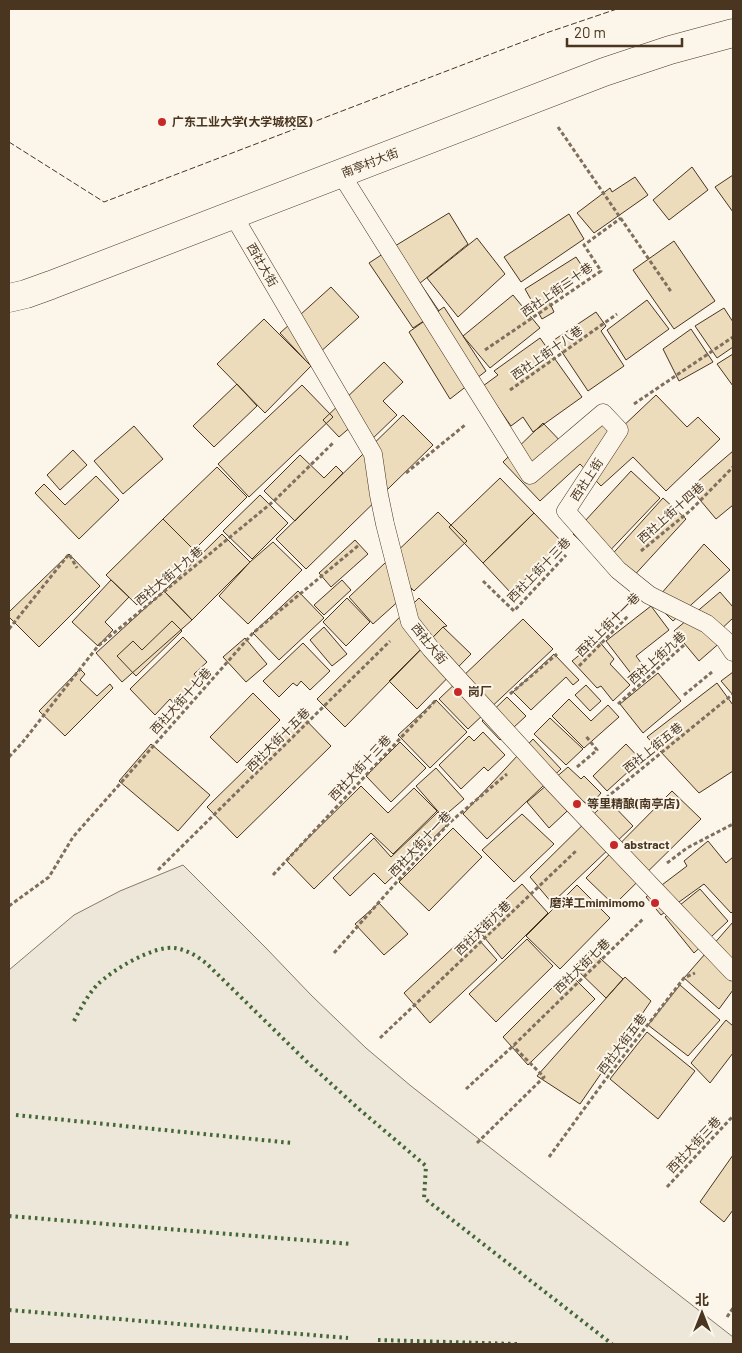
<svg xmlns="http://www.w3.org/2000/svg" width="742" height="1353" viewBox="0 0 742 1353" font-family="Barlow,'Noto Sans SC',sans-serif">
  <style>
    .parking { fill: #ede7d9; stroke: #887966 }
    .building { fill: #ecdcbc; stroke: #4a3520 }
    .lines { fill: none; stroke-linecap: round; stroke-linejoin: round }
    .service-casing { stroke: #4a3520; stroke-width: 19 }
    .tertiary-casing { stroke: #4a3520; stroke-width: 29 }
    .path { stroke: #7f6f5c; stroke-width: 3; stroke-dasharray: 4 2.5; stroke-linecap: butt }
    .service { stroke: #fbf6e9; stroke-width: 18 }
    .tertiary { stroke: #fbf6e9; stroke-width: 28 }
    .hedge { stroke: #436837; stroke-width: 4; stroke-dasharray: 2.5 4; stroke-linecap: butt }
    .fence { stroke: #4a3520; stroke-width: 1; stroke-dasharray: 6 2.5; stroke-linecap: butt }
    .poi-dot { fill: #c62828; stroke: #fbf6e9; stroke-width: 2 }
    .labels { text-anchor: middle; stroke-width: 4; stroke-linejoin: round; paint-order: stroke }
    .poi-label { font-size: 12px; font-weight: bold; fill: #4a3520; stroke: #fbf6e9; text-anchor: start }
    .street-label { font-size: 12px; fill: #4a3520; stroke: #fbf6e9 }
  </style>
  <rect width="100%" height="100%" fill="#fbf6e9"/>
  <path class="parking" d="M183,865l83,83 45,47 55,53 45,38 322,251v7h-724v-374l65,-55 46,-24z"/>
  <path class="building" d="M692,167l16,23 -39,30 -16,-20z
    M733,175v37l-18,-25z
    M635,177l13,18 -54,38 -17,-20 33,-25 2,4z
    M449,213l19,31 -54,44 -19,-42z
    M569,214l15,25 -63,43 -17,-25z
    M477,238l28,36 -47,43 -31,-39z
    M674,241l41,60 -41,28 -41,-59z
    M395,246l44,65 -26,17 -44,-65z
    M576,257l10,15 -40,23 8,17 -12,7 -17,-30z
    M331,287l28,30 -51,46 -28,-30z
    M513,295l27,33 -50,40 -27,-32z
    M647,300l22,29 -43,31 -19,-30z
    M444,307l42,64 -36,28 -41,-67z
    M724,308l9,14v25l-16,11 -22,-32z
    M596,312l10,14 -5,5 23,35 -36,25 -34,-51z
    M264,319l47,47 -46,47 -48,-49z
    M691,329l22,33 -34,19 -16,-32z
    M540,338l42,59 -49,35 -10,-15 -12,9 -28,-40 15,-11 -4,-4z
    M733,354v32l-16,-22z
    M384,362l19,20 -20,19 14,14 -28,27 -16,-17 -14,12 -16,-17z
    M237,384l20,22 -43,41 -21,-21z
    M302,385l31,32 -84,80 -31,-33z
    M656,395l31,32 11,-10 22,22 -54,52 -33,-34 -32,29 -21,-22 -40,37 -37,-39 40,-39 24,25 36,-35 16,17z
    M403,415l30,30 -127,124 -30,-30z
    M134,426l29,33 -40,35 -29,-33z
    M73,450l14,15 -27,25 -13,-15z
    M733,451v54l-17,14 -26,-31z
    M300,455l24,23 12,-12 7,7 -48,48 -31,-30z
    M217,467l30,30 -53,53 -31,-31z
    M631,471l29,27 -59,62 -28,-26z
    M96,476l23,24 -40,39 -44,-46 9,-9 21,21z
    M500,478l34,35 -51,50 -34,-36z
    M260,495l28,28 -36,36 -29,-28z
    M663,498l23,21 -56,61 -23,-20z
    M438,512l29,29 -53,50 -28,-29z
    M534,513l29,30 -52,50 -28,-30z
    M163,519l31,31 -57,55 -31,-30z
    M222,534l28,28 -58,58 -28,-29z
    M355,540l13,14 -37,33 -12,-14z
    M273,542l29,28 -54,54 -29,-28 31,-34z
    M704,544l26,26 -57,51 -19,-19z
    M69,554l31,32 -61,61 -30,-30v-5z
    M386,562l26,27 -39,35 -24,-27z
    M111,580l18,17 -24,25 8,8 -15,16 -26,-24z
    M342,580l9,10 -27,25 -10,-10z
    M164,591l28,29 -70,62 -26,-29z
    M298,591l26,27 -45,42 -26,-27z
    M720,592l13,15v11l-16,15 6,7 -24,21 -25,-30z
    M347,598l23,24 -24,24 -23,-24z
    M419,598l28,28 -4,1 -98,100 -28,-28z
    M651,606l18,24 -33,26 11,15 -11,9 -30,-39z
    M523,619l30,30 -85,80 -29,-30z
    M172,621l10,10 -46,45 -19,-20 16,-15 9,9z
    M324,627l23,27 -15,12 -22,-26z
    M443,627l28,27 -54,55 -28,-28z
    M183,637l24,25 -13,12 5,6 -25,24 -4,-5 -15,16 -25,-26z
    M245,638l22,26 -21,18 -23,-25z
    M598,640l16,19 -4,5 20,21 -17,16 -12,-15 -4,2 -25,-27z
    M303,643l27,28 -20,19 -9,-9 -4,5 -4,-3 -14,14 -16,-16z
    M554,654l25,26 -6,5 -7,-8 -35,33 -18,-18z
    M80,669l5,5 -5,6 17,16 13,-12 3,4 -48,48 -26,-25z
    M733,672v23l-12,-14z
    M658,673l23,28 -38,32 -23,-29z
    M717,683l16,22v66l-34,22 -52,-56z
    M586,685l15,16 -11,10 -15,-16z
    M253,693l27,27 -43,43 -27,-26z
    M507,697l19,19 -26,24 -18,-19z
    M569,699l22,22 17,-16 11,12 -35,31 -32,-32z
    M436,700l31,32 -37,36 -32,-33z
    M301,715l30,31 -94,92 -30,-31z
    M550,718l33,31 -17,16 -32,-31z
    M483,732l22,23 -17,16 -4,-4 -23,22 -22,-24 30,-29 5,5z
    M533,739l28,30 -74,70 -24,-25z
    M400,742l26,26 -35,34 -25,-26z
    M151,744l59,51 -32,36 -59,-50z
    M626,744l15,16 -34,31 -14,-15z
    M568,767l13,12 3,-3 17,17 -11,13 -10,-7 -31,29 -22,-26z
    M436,768l28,31 -21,18 -27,-31z
    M361,786l27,27 26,-25 23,23 -44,43 -22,-21 -57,56 -28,-29z
    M672,791l29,28 -87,86 -28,-27z
    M608,800l25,26 -81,77 -22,-26z
    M438,812l11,11 -64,61 -11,-11 -24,23 -17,-18 41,-40 17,19z
    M522,814l32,30 -40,38 -32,-32z
    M453,828l29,29 -53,54 -30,-29z
    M708,841l18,22 7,-6v54l-2,2 -27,-29 -43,31 -15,-18 41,-31 -3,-5z
    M522,884l26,29 -46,46 -26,-32z
    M577,885l33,33 -50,51 -34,-33z
    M700,889l28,32 -34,32 -29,-36z
    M379,903l29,31 -24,21 -29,-31z
    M733,922v68l-14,19 -35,-31z
    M471,931l26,29 -67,63 -26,-30z
    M527,939l26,27 -57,56 -27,-28z
    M591,950l32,29 -17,19 -32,-31z
    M568,972l27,27 -67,66 -25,-28z
    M625,977l26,24 -71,103 -43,-28z
    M680,985l40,35 -32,36 -40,-31z
    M726,1020l7,6v27l-23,30 -19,-20z
    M647,1032l48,39 -37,48 -48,-40z
    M733,1155v55l-9,12 -24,-20z"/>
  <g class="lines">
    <g class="service-casing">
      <path id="service" d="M341,174l189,301 73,-62 16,17 -53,81 52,59 31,25 58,29 18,16 8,12
        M233,215l140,239 6,41 6,29 25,98 21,27 124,136 178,187"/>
    </g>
    <g class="tertiary-casing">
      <path id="tertiary" d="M9,298l17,-4 25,-9 553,-213 66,-22 63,-17"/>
    </g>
    <path class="path" d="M558,127l114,166
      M485,350l116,-79 -17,-26 37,-27
      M510,390l107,-76
      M634,404l99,-67
      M406,473l59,-48
      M641,551l50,-41 42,-43
      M483,581l31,30 52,-56
      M9,629l60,-75 8,14
      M579,666l50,-51
      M510,694l47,-40
      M684,695l28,-23
      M618,704l66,-59
      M9,757l13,-14 76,-97 177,-146 59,-58
      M577,767l20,-17 -12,-15
      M606,798l127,-104
      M667,863l20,-15 46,-24
      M158,870l232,-229
      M273,875l163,-175h1
      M9,906l40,-29 24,-40 180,-204 106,-88
      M334,953l115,-130 58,-49
      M380,1038l197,-188
      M466,1089l47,-43 130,-127
      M477,1143l67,-66 -31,-31
      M549,1157l62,-85 73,-94 11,-5
      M667,1187l66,-71
      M727,1317l6,-9"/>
    <use href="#service" class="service"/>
    <use href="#tertiary" class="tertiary"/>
    <path class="hedge" d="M74,1021c7,-13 13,-25 23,-36 15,-15 57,-40 78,-37 12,2 22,8 31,15l100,98 53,48 67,57 -2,32 188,146
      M16,1115l276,28
      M9,1216l343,28
      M9,1310l339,28
      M378,1340l139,4"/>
    <path class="fence" d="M9,142l95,60 442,-169 71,-24"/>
  </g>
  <g class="poi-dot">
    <circle cx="162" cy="122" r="5"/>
    <circle cx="458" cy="692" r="5"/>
    <circle cx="577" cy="804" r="5"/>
    <circle cx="614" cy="845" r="5"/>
    <circle cx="655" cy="903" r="5"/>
  </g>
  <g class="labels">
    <g class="poi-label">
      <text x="172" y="126">广东工业大学(大学城校区)</text>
      <text x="468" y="696">岗厂</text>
      <text x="587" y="808">等里精酿(南亭店)</text>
      <text x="624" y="849">abstract</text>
      <text x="645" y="907" text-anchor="end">磨洋工mimimomo</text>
    </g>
    <g class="street-label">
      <text transform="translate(370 163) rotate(-21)" y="4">南亭村大街</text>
      <text transform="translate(262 265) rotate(60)" y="4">西社大街</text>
      <text transform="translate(557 290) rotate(-35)" y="4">西社上街二十巷</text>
      <text transform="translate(547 353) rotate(-35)" y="4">西社上街十八巷</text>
      <text transform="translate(587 480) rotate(-57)" y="4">西社上街</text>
      <text transform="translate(671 513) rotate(-42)" y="4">西社上街十四巷</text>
      <text transform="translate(539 570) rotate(-46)" y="4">西社上街十三巷</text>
      <text transform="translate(169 576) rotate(-40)" y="4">西社大街十九巷</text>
      <text transform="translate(608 625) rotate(-45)" y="4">西社上街十一巷</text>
      <text transform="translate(429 644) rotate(51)" y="4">西社大街</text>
      <text transform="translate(657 658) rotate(-42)" y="4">西社上街九巷</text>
      <text transform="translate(181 701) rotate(-48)" y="4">西社大街十七巷</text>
      <text transform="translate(278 740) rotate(-45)" y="4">西社大街十五巷</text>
      <text transform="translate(653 748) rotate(-39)" y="4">西社上街五巷</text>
      <text transform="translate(360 768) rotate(-47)" y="4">西社大街十三巷</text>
      <text transform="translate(420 844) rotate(-47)" y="4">西社大街十一巷</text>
      <text transform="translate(483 928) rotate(-44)" y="4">西社大街九巷</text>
      <text transform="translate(582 966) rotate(-44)" y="4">西社大街七巷</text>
      <text transform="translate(622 1044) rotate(-53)" y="4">西社大街五巷</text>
      <text transform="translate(694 1145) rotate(-47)" y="4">西社大街三巷</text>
    </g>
  </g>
  <rect width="742" height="1353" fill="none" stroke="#4a3520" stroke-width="20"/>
  <g transform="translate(702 1313)" stroke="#fbf6e9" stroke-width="4" paint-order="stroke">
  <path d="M0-4L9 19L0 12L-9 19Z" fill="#4a3520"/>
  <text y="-8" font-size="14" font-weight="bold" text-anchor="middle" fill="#4a3520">北</text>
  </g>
  <path d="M567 38v8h115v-8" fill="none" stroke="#4a3520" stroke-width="2.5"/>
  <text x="574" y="38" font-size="15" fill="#4a3520" stroke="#fbf6e9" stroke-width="4" paint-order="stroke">20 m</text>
</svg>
